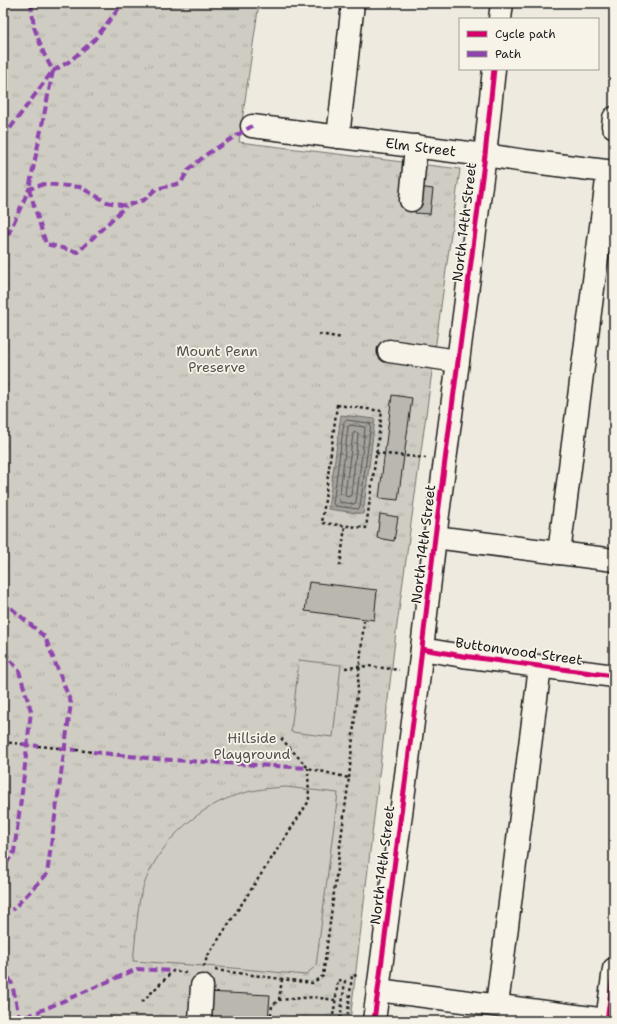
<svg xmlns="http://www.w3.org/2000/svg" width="617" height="1024" viewBox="0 0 617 1024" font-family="'Shantell Sans',sans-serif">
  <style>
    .park { fill: url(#park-tufts); stroke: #767470 }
    .garden { fill: #cfccc3; stroke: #767470 }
    .water { fill: url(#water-waves); stroke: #6f6d69 }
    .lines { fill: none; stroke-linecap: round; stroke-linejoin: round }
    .shore { stroke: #535250; stroke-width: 1 }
    .building { fill: #bab7af; stroke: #1c1c1c }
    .minor-casing { stroke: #1c1c1c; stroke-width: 25 }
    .path { stroke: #1c1c1c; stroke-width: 2.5; stroke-dasharray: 3 3; stroke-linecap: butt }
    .minor { stroke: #f7f3e8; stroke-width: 22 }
    .quiet { stroke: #8e44ad; stroke-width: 4; stroke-dasharray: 8 4; stroke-linecap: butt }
    .cycleway-casing { stroke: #f7f3e8; stroke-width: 8 }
    .cycleway { stroke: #d6006c; stroke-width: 5 }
    .labels { text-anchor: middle; stroke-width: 3.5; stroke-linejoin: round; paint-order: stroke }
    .street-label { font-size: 14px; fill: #1c1c1c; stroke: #f7f3e8 }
    .park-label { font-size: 14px; fill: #52514e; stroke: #f7f3e8 }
  </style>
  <defs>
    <pattern id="park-tufts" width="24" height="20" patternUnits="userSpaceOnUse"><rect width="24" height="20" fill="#cfccc3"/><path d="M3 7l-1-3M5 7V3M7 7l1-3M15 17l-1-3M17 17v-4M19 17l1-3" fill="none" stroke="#b1afa7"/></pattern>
    <pattern id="water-waves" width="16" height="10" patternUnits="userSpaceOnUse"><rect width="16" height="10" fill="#a6a39d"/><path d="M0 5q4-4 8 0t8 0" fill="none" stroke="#86847f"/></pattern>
  </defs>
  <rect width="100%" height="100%" fill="#eeeae0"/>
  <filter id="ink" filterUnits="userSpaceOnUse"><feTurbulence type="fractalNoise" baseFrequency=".025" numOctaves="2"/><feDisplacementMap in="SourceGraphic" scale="8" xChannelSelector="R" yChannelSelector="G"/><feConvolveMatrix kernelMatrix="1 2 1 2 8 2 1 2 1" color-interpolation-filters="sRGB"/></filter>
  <g filter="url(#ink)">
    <path class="park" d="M3,3h256l-20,139 221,27 -64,463 -46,389h-347z"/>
    <path class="garden" d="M299,660l42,5 -8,72 -42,-5z
      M286,787l52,6 -22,173 -11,9 -72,-7 -100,-7c2,-16 3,-32 5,-49 1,-6 1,-12 3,-18 12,-42 45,-78 85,-95 19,-8 39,-11 60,-12z"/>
    <path class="water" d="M341,415l34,4 -12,95 -35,-5z"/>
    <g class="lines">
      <path class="shore" d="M346,420l23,3 2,1 -11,83 -2,2 -23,-3 -2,-2 11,-82z
        M350,425l14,2 1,2 -9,73 -2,2 -14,-2 -1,-2 9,-73z
        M355,432l3,1v2l-7,60 -3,2 -2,-1 -1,-2 8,-60z"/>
    </g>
    <path class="building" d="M418,187l15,2 -3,25 -15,-1z
      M392,395l20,3 -14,102 -19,-2z
      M380,514l18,3 -4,24 -17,-3z
      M309,582l68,8 -3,30 -69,-9z
      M206,992l64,3 -2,26h-63z"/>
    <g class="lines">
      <g class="minor-casing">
        <g id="minor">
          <path d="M500,19l2,-16"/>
          <path id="s1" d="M252,126l233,29 40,6 89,11"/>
          <path d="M613,126l1,-8"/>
          <path d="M338,137l15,-134"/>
          <path d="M411,200l5,-54"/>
          <path d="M389,351l69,10"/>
          <path d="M435,537l179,23"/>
          <path d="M559,553l49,-381"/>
          <path d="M422,649l41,7 151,20"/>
          <path d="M378,990l236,31"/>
          <path d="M497,1005l43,-338"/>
          <path d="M200,1021l2,-35"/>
          <path d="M374,1021l43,-330 18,-154 50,-382 9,-86"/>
          <path d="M607,1021l7,-52"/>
        </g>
      </g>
      <path class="path" d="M319,334l23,4
        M337,405l45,6 -16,117 -44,-5z
        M376,453l50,5
        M340,566l5,-40
        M345,668l23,-2 31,4
        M3,742l19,2
        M38,746l21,2
        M76,750l17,2
        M349,778l15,-157
        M204,967l3,-10 102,-156 -1,-33
        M215,970l97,13 11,-7 26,-198 -41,-10 -28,-31
        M279,1000l3,-21
        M142,1002l31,-31 14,2
        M324,1020l6,1
        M270,1021l2,-15 7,-6 34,-3 22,3
        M332,1021l3,-17 3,-24 7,1 -5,40
        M347,1021l5,-46 7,1"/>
      <use href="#minor" class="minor"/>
      <path class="quiet" d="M31,3l3,24 10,27 9,17 17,-10 24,-21 29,-37
        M53,71l-24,118 17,55 32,8 48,-46
        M3,138l48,-65
        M3,246l26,-57 15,-5 36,3 27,15 19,4 18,-6 12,-11 25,-6 7,-13 19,-16 45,-28
        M11,608l34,29 26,66 -24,171 -35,36
        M3,651l16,20 12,40 -9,81 -8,60 -11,16
        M22,744l16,2
        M59,748l17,2
        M93,752l63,7 152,9
        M3,967l9,17 8,37
        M3,1019l16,1 118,-51 36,2"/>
      <g class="cycleway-casing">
        <path id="cycleway" d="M422,649l41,7 151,20
          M374,1021l43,-330 18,-154 50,-382 9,-86
          M607,1021l7,-52"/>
      </g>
      <use href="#cycleway" class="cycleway"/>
    </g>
  </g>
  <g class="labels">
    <g class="street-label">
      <text dy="5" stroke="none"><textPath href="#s1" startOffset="170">Elm Street</textPath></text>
      <text transform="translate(464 222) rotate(-83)" y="5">North 14th Street</text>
      <text transform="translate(423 544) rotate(-83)" y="5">North 14th Street</text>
      <text transform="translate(519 651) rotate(8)" y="5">Buttonwood Street</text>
      <text transform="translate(382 865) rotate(-83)" y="5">North 14th Street</text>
    </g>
    <g class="park-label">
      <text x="217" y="356">Mount Penn<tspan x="217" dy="16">Preserve</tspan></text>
      <text x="252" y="743">Hillside<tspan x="252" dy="16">Playground</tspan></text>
    </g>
  </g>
  <rect width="617" height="1024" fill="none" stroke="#f7f3e8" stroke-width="16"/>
  <rect x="8" y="8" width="601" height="1008" fill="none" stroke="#1c1c1c" stroke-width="1.5" filter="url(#ink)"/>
  <rect x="459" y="18" width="140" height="52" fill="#f7f3e8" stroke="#9f9d96"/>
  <rect x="467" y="31" width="20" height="6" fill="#d6006c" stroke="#9f9d96"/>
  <text x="495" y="38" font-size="12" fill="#1c1c1c">Cycle path</text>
  <rect x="467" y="51" width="20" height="6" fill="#8e44ad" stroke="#9f9d96"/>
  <text x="495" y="58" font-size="12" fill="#1c1c1c">Path</text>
</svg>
